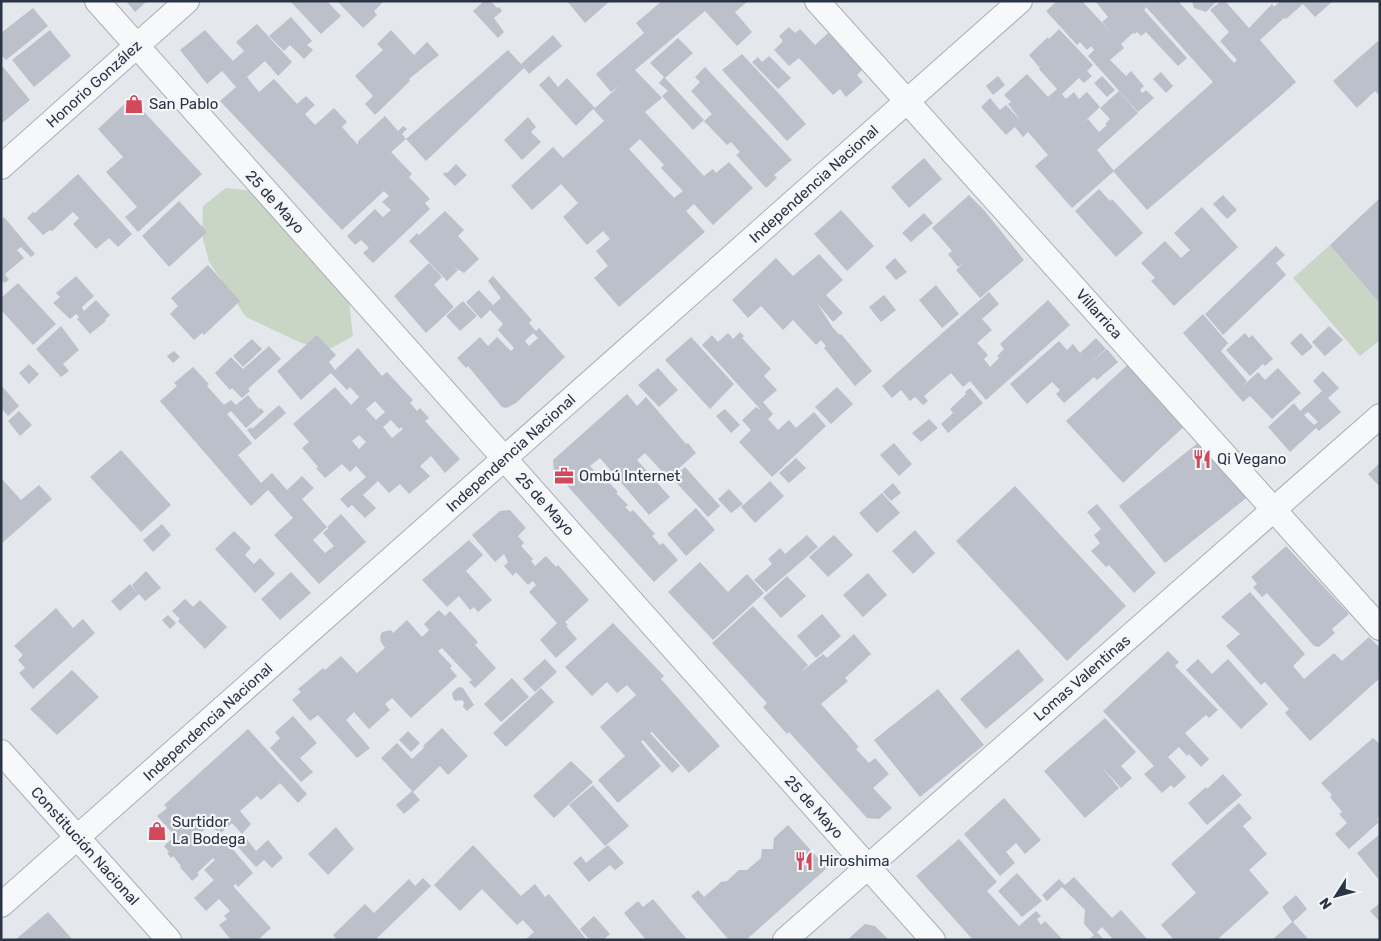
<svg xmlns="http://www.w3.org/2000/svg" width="1381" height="941" viewBox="0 0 1381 941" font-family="Rubik,sans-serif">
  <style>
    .green { fill: #c9d6c5 }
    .building { fill: #bbc0ca; fill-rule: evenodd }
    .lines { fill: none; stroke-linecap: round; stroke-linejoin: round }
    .street-casing { stroke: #a9aeb7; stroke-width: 26 }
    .street { stroke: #f7f8fa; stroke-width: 24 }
    .labels { text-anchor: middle; stroke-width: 4.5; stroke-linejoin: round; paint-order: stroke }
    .street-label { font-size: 15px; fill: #2b3445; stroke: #f4f6f9 }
    .poi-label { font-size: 15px; fill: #2b3445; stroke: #f4f6f9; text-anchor: start }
  </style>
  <rect width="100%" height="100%" fill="#e4e7ec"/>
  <path class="green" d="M226,188l27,3 83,86 13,25 4,34 -27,15 -27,-9 -53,-25 -37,-55 -7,-27 1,-29z
    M1330,245l50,59v36l-20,16 -67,-78z"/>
  <path class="building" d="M126,1h21l-12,11z
    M290,1h37l14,15 -20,18z
    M337,1h47l-10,10 3,4 -14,13z
    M484,1h7l6,7 2,-1 3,4 -8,7 10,14 -6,6 -25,-27z
    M567,1h43l-25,22z
    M662,1h86l-13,11 17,20 -15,14 -32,-35 -70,59 27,28 -17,14 59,64 9,-7 3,4 13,-11 24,26 -40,37 -19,-21 -8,7 19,21 -86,75 -25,-29 14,-12 -12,-15 14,-12 -7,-8 -16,14 -24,-28 15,-14 -17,-19 -29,26 -21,-24 42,-39 10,11 41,-37 -11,-12 -17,17 -37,-41 10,-9 9,11 9,-9 28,30 25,-23 -9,7 -15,-18 48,-41 -8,-10zM640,139l24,26 -3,3 22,23 -9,7 -45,-49z
    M1057,1h25l37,40 -17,-19 6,-5 -13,-16h83l56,62 3,-3 -17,-19 9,-9 -19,-22 11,-9h4l24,27 23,-24 2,3 6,-6h53l-18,16 -12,-13 -17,15 -2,-1 -24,22 36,42 -21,19 -128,109 -34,-39 100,-89 -67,-75 -2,3 43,48 -9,8 -32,-34 -5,4 -4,-4 -2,2 -2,-1 -12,11 3,4 -14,12 16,16 5,-5 13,15 -4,4 2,3 4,-3 8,8 -16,14 -50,-56 6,-6 -3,-4 -4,4 -7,-8 -3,3 -31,-34z
    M1192,1h25l-11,11 -12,-4z
    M33,8l15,18 -42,34 -5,-5v-22z
    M291,17l21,24 -5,4 6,5 -9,9 -14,-14 -6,6 -15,-15z
    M257,24l35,38 -14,14 -13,-15 -18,16 12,15 15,-13 23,25 9,-8 9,9 -10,9 10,11 19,-17 13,14 -5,5 16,18v-4l27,-25 13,15 5,-5 4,3 -5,5 4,5 -15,13 21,22 -3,3 21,22 -5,4 5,6 -57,54 -10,-10 6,-5 -8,-8 -6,5 -8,-9 28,-27 8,8 8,-7 -9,-8 7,-6 -5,-5 -42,39 -122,-129 16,-14 -14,-16 -15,13 -27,-34 25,-20 28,31 11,-10 -8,-9z
    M789,27l6,6 5,-4 15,16 13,-12 34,37 -5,5 6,7 -17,15 -6,-8 -7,6 -34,-37 -10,8 -15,-16 9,-9 -4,-5z
    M1059,29l34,36 -6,6 5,5 -8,7 -5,-5 -17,16 4,5 8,-7 5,7 8,-7 13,15 -20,19 8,-7 11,13 8,-7 -2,-1 5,-5 -10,-11 19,-17 19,22 -41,37 17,21 -42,37 -37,-42 13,-11 -20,-23 -5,5 -8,-10 -9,8 -25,-28 9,-9 10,12 6,-5 15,16 -13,-17 3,-2 -7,-7 23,-21 21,23 9,-8 -18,-20 1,-1 -11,-13 19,-18 1,2z
    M50,30l21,26 -37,31 -22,-27z
    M391,30l23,25 13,-13 12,13 -30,24 1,2 -35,34 -10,-11 8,-8 -18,-20 28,-26 -6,-6z
    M553,35l9,11 -33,28 -5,-6 -98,93 -20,-22 102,-89 13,14z
    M678,38l15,15 -28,25 39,42 -11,10 -31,-34 6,-5 -9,-8 5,-6 -14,-14z
    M1378,41l2,3v50l-1,1 -4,-4 -18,17 -24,-27z
    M742,54l41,44 23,26 -19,17 -65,-71z
    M769,56l22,22 -13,11 -26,-27 6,-5 4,5z
    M3,67l27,33 -29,24v-56z
    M705,67l87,93 -18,15 3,3 -11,10 -30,-33 4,-3 -9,-10 -4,3 -23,-24 8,-7 -21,-23 9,-9 -5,-5z
    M1161,72l12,14 -7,7 -13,-14z
    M998,76l7,9 -12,10 -7,-9z
    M1102,76l13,14 -8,7 -13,-14z
    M131,98l71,76 -64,58 -13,-15 12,-10 -31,-35 17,-15 -25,-28z
    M528,117l8,10 -5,5 10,10 -19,18 -18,-20z
    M924,158l18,21 -33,29 -18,-21z
    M456,164l11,11 -12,11 -12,-12 2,-2 2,1z
    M78,174l54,60 -14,13 -9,-9 -13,11 -23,-25 6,-6 -6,-6 -21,19 -2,-1 -7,5 -16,-17 6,-6 2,1z
    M1099,189l11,12 2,-2 31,34 -27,24 -41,-46z
    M969,195l15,15 40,50 -44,38 -24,-28 8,-7 -6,4 -10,-13 4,-3 -20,-23z
    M1223,195l14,15 -10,9 -14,-15z
    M1380,198v106l-50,-59z
    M179,201l28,31 -38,35 -27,-31z
    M1202,207l36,40 -64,59 -23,-25 4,-3 -14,-15 24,-22 16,17 9,-8 -16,-17z
    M841,210l33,36 -27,25 -33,-37z
    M445,211l19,19 -6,6 21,23 -15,14 -11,-7 5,4 -11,11 -38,-40 8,-8 2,2z
    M924,213l9,10 -22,19 -9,-9z
    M4,217l31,37 -4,3 -10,-10 -4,3 7,8 -19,16 4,6 -5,3 -3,-4v-59z
    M1276,246l9,9 -9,8 10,12 -63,60 -18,-21z
    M819,254l24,26 -17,15 17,18 -10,9 -16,-19 16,25 7,7 1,-1 31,37 -17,15 -31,-38 2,-2 -5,-6 -5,5 -23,-25 -10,10 -22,-24 -13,12 -16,-18 44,-42 17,18z
    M895,258l12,14 -11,8 -11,-13z
    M429,263l13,14 -8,8 20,22 -28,26 -32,-37z
    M208,265l32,36 -36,34 -2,-2 -8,7 -24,-26 8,-8 -7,-8z
    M76,276l18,20 -12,11 2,4 12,-11 14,15 -5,5 1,1 -16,13 -13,-15 2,-2 -3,-3 -6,5 -17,-16 7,-6 -4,-4z
    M493,276l39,44 -3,3 7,8 3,-3 26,29 -49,46 -10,5 -4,-1 -34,-41 -2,2 -9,-10 23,-21 8,9 9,-9 14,14 3,-3 -16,-18 5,-6 -13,-14 -9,9 -15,-17 13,-12 14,15 8,-7 -13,-17zM533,333l5,5 -9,8 -4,-5z
    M18,283l38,41 -23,21 -32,-35v-12z
    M936,285l23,29 -17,14 -23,-28z
    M989,292l10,12 -17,15 10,11 -15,13 11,12 -4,4 6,8 9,-9 -2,-2 7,-7 -4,-5 48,-44 22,25 -84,75 -16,-19 -7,6 -12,-14 -27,23 4,5 -5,4 -8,-8 -5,4 -9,-11 -9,8 -10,-12z
    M884,295l12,15 -15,12 -12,-15z
    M463,301l14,15 -17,15 -14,-15z
    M1203,314l25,29 -7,8 26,30 -4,5 15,-14 7,8 13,-12 23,25 -29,26 -22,-23 -7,6 -60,-69z
    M61,326l18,24 -16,14 6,7 -8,6 -25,-28z
    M1329,326l14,14 -18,16 -13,-14z
    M740,332l4,4 -2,2 29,31 -7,7 13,14 -14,12 10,12 -5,5 10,11 11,-10 7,8 18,-16 12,14 -54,51 -33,-35 12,-12 -9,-10 14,-13 5,3 -59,-65 10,-10 6,7 10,-9 5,6z
    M1245,333l4,5 3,-3 21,24 -8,7 -2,-2 -13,12 -24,-26z
    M1301,333l12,14 -11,9 -12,-13z
    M317,335l19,20 -7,7 6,8 23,-22 24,28 5,-4 26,28 -3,3 7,8 3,-3 9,10 -4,3 35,38 -15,14 -14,-17 -11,10 10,10 -21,18 -9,-10 -11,9 -11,-12 -15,14 13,13 -11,10 -13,-13 -4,3 -8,-9 26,-22 -10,-11 -6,6 -8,-8 -17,14 -9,-10 2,-1 -16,-19 7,-6 -16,-18 42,-37 16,18 8,-8 -9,-10 -3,3 -16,-17 -30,27 -24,-29zM375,401l10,11 -9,8 -10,-11zM391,420l8,9 2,-2 2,2 -11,9 -9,-11zM359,435l7,7 -7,7 -7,-8z
    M691,337l43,47 -24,25 -45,-49z
    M1096,338l10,11 -19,17 20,-17 11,13 -21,18 -3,-3 -30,26 -8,-9 4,-4 -8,-8 -25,22 -17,-20 49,-43 8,9 6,-6 7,9z
    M252,339l10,10 -19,18 -10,-11z
    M269,346l12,13 -33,30 2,2 -8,7 -10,-10 -2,2 -15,-17 16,-16 12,12z
    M174,351l6,6 -7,6 -6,-7z
    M1132,361l57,61 -66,61 -57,-62z
    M29,364l10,10 -10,10 -10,-11z
    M193,367l16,17 -2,2 17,19 7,-5 5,5 12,-10 11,14 2,-1 3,4 -18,16 -15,-17 -4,3 25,29 -14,12 23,28 11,-10 15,17 15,-14 12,12 -12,11 25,28 -14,13 12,13 9,-7 -11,-13 6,-5 -2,-1 14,-13 25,28 -47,42 -45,-49 19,-17 -25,-28 -17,16 -91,-105 17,-15 -3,-3z
    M658,368l20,22 -19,17 -21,-22z
    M1323,371l16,17 -11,10 13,14 -22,19 -3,-3 -26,24 -22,-25 26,-24 6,8 22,-20 -9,-10zM1308,412l10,10 -4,3 -10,-10z
    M1,385l18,21 -11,10 -7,-8z
    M837,387l16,17 -22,20 -16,-17z
    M970,388l13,15 -35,30 -7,-9 12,-11 -3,-4 16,-15 -1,-2z
    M627,394l10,12 9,-9 40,47 2,-1 8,10 -28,25 -23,-25 -8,7 33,37 -21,18 -49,-57 -10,8 11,12 2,-2 15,16 -2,1 12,12 -3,2 5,5 3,-2 22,24 -3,2 8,9 3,-2 15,17 -24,22 -100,-111 -1,-11z
    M279,405l7,8 -31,27 -8,-10 4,-3 1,2z
    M725,409l15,16 -9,8 -15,-17z
    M19,411l13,14 -12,11 -12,-15z
    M929,419l9,9 -17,14 -9,-9z
    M1204,438l46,57 -85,68 -46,-57z
    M894,443l18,21 -13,12 -19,-21z
    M121,450l50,55 -30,27 -51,-55z
    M796,458l10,10 -17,15 -10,-10z
    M1380,463v24l-12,-13z
    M685,467l35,39 -12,11 -36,-39z
    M1,478l20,22 18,-15 13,14 -51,45z
    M770,481l14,15 -29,27 -14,-16z
    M893,483l8,10 -10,8 -8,-9z
    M1015,486l111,120 -59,55 -111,-120z
    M729,489l14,15 -12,9 -13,-14z
    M882,493l18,20 -23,20 -18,-20z
    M1097,504l59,69 -22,20 -25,-28 -3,2 -15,-16 9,-8 -6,-8 7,-6 -14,-17z
    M696,508l19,22 -29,26 -19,-22z
    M510,510l16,18 -8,8 6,7 -3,3 12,13 -2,2 4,5 11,-10 10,11 2,-2 31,35 -24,22 3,3 -2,1 11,13 -21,19 -16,-18 17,-17 -28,-31 7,-7 -3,-4 -5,4 -12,-13 -3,4 -9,-10 4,-4 -4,-8 -9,8 -23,-27 28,-24z
    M162,524l9,11 -18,17 -10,-12z
    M915,530l20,23 -22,21 -21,-23z
    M234,531l17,17 -6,7 9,9 6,-6 15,16 -20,19 -40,-44z
    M807,535l11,12 -52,45 -12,-12 18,-16 -4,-5 12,-11 5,6z
    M834,535l19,20 -25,22 -19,-20z
    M469,540l14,15 -17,16 26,29 -14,12 -4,-5 -4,3 -11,-14 -12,11 -25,-27z
    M1286,546l63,68 -17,15 3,4 -16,14 -5,-1 -47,-53 -5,4 -9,-10 4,-3 -6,-7z
    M700,562l28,30 19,-18 17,19 -51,47 -45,-48z
    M146,571l15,17 -16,13 -6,-7 -19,17 -9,-10 19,-17 7,9 -5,-8z
    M291,572l20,21 -31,27 -19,-21z
    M868,573l19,22 -24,22 -20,-22z
    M787,576l19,20 -25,22 -18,-20z
    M1250,592l55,62 -12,12 11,13 30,-26 8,8 27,-24 11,11v30l-70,63 -25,-28 4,-4 -24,-27 -4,3 -35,-39 14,-12 -19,-17z
    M185,599l8,8 7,-7 27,27 -22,22 -27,-28 2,-2 -8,-8z
    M753,606l55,59 -9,9 24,-20 4,4 27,-24 17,20 -26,24 3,3 -27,23 38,43 -3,2 13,14 6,-5 14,16 -16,14 19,20 -13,11 -12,-1 -78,-86 -2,2 -24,-27 4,-4 -55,-60z
    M56,608l17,20 10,-9 12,14 -62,56 -14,-16 6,-5 -7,-8 5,-5 -9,-9z
    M439,610l6,6 5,-5 28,31 -3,3 21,23 -21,20 -6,-6 3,-2 -30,-32 -4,3 14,15 -2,2 7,8 -46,42 -19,-20 -7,6 5,6 -21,19 -15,-17 -8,8 24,28 -13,10 -39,-43 -8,6 -18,-21 9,-8 -3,-3 25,-21 2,2 16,-14 16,17 28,-25 -4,-6 -1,-5 2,-5 9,-2 2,3 14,-13 15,17 7,-7 -5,-6z
    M822,614l19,22 -25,22 -19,-22z
    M168,615l8,8 -6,6 -8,-9z
    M613,623l51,53 -3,3 59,67 -31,27 -37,-41 -2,1 30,33 -8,7 -29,-33 -2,2 20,24 -43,37 -20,-23 27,-24 -25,-29 36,-32 -9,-10 -10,8 -10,-11 -15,14 -27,-29z
    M1018,649l26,31 -58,49 -26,-30z
    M1168,651l11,11 -4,4 43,44 -9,8 -3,-3 -21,18 24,26 -8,8 -12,-13 -2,2 -8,-9 -11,10 18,20 -12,11 -3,-3 -9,8 -18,-19 10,-8 -51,-55z
    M545,659l12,13 -22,20 -12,-13z
    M1198,659l14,15 16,-15 40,45 -27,25 -55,-59z
    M72,670l27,27 -42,38 -27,-26z
    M512,678l17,19 -28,25 -17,-18z
    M460,687l3,1 11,17 -7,6 -4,-4 1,-5 -2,-2 -7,1 -2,-3 -1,-5 5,-5z
    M541,688l13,14 -48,45 -13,-14z
    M938,689l46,56 -64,52 -46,-57z
    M293,716l24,27 -17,15 13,14 -12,10 -31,-34 10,-10 -5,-6z
    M1105,718l31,34 -15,14 11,12 -11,10 -21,-23 19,23 -34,30 -41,-47z
    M442,728l26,28 -20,19 -8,-9 -27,26 -32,-34 16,-15 15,16 12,-11 -1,-2z
    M248,729l59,65 -9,9 -18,-20 -19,17 -4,-4 -17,15 11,13 -9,10 -10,-11 -12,11 33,39 -15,14 -2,-3 -3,2 38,42 -13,12h-27l-12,-15 8,-6 -3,-3 6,-5 -11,-12 -13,12 -12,-13 20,-18 -10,-10 11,-10 -2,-2 -16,15 2,2 -7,6 -12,-14 1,-1 -8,-10 -2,2 -4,-5 2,-1 -5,-6 11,-10 -18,-20 10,-8 -3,-3zM211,824l6,8 -16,14 -6,-8z
    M408,731l12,12 -9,9 -12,-12z
    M1373,738l7,6v73l-3,2 2,3 -30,27 -14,-15 12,-11 -8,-9 3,-2 -12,-15 2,-2 -11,-12z
    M571,761l22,21 -39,36 -21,-22z
    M1223,774l19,21 -35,30 -19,-22 18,-16 1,2z
    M593,785l36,41 -24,20 -36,-41z
    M412,791l8,9 -16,14 -8,-9z
    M1004,798l37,42 -16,14 -9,-11 -10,9 9,11 -15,13 -36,-42z
    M1239,803l13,15 -9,8 24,28 -18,16 20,23 -52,47h-43l-13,-15 35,-32 -25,-29z
    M788,825l39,43 -81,72h-17l-38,-44 7,-6 6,7 17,-15 6,-1 12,-11h8l14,-12 1,-9h11l1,-11z
    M336,827l18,22 -26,26 -20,-21z
    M1380,834v47l-23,-28z
    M245,837l11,14 12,-11 15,18 -11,10 -8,-8 -8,7 -20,-22z
    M959,839l38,43 -10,9 32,35 17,-15 5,5 -4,3 4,6 4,-4 18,19h-90l-57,-64z
    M473,845l48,51 14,-12 10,13 4,-3 38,46h-62l9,-8 -11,-12 -6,5 -35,-36 -22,22 -26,-26z
    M608,845l16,18 -9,7 -5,-5 -21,17 -16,-19 8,-7 5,7z
    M1017,873l25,28 -20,16 -24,-26z
    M1074,877l38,41 9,-8 27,30h-38l2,-2 -10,-11 -5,5 7,8h-16l6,-5 -10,-11 1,-14 -23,-23 -15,14 -5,-6 17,-16 6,6z
    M423,878l8,8 -56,54h-38l-4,-5 32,-31 9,9 35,-34 6,7z
    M1296,895l11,14 -14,13 16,18h-37l20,-18 -10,-15z
    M653,899l32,38 2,3h-41l-22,-27 14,-12 5,6z
    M1380,903v19l-10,-11z
    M48,912l25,28h-58z
    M594,916l16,18 -7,6h-13l-10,-11z
    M865,924l10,2 14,14h-42z"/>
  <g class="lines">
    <g class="street-casing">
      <path id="street" d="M97,1l836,939
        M817,1l563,627
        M1,167l186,-166
        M1,752l168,188
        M1,905l1019,-904
        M785,940l595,-524"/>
    </g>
    <use href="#street" class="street"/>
  </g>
  <defs>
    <g id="shop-bare" transform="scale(1.5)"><path d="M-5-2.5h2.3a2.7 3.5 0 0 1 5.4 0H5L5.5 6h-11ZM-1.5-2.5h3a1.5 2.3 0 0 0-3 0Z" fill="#d1495b" stroke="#f4f6f9" stroke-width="2.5" paint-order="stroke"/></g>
    <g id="restaurant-bare" transform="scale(1.5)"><path d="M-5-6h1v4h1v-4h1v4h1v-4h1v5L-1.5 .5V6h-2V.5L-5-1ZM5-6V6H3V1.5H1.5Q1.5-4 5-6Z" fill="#d1495b" stroke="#f4f6f9" stroke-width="2.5" paint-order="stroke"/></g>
    <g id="office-bare" transform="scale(1.5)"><path d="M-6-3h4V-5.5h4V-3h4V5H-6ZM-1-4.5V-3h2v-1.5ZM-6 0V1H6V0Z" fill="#d1495b" stroke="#f4f6f9" stroke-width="2.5" paint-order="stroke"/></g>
  </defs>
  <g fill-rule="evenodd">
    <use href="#shop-bare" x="134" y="104"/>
    <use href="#restaurant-bare" x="1202" y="459"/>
    <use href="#office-bare" x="564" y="476"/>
    <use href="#shop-bare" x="157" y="831"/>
    <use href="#restaurant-bare" x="804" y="861"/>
  </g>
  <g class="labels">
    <g class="street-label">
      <text transform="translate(94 84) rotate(-42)" y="5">Honorio González</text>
      <text transform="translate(814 184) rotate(-42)" y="5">Independencia Nacional</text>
      <text transform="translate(275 202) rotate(48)" y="5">25 de Mayo</text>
      <text transform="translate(1099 314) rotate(48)" y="5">Villarrica</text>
      <text transform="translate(511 453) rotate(-42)" y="5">Independencia Nacional</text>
      <text transform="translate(545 504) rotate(48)" y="5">25 de Mayo</text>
      <text transform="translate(1082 678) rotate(-41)" y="5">Lomas Valentinas</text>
      <text transform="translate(208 722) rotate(-42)" y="5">Independencia Nacional</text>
      <text transform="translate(814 807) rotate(48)" y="5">25 de Mayo</text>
      <text transform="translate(85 846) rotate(48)" y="5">Constitución Nacional</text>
    </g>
    <g class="poi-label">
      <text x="149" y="109">San Pablo</text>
      <text x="1217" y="464">Qi Vegano</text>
      <text x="579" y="481">Ombú Internet</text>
      <text x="172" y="827">Surtidor<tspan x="172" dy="17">La Bodega</tspan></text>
      <text x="819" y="866">Hiroshima</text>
    </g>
  </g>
  <rect width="1381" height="941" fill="none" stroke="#2b3445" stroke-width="5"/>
  <g transform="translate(1336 896) rotate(234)" stroke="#f4f6f9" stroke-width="4" paint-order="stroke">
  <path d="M0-4L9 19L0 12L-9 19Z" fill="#2b3445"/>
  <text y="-8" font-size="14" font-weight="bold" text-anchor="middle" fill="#2b3445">N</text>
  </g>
</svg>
